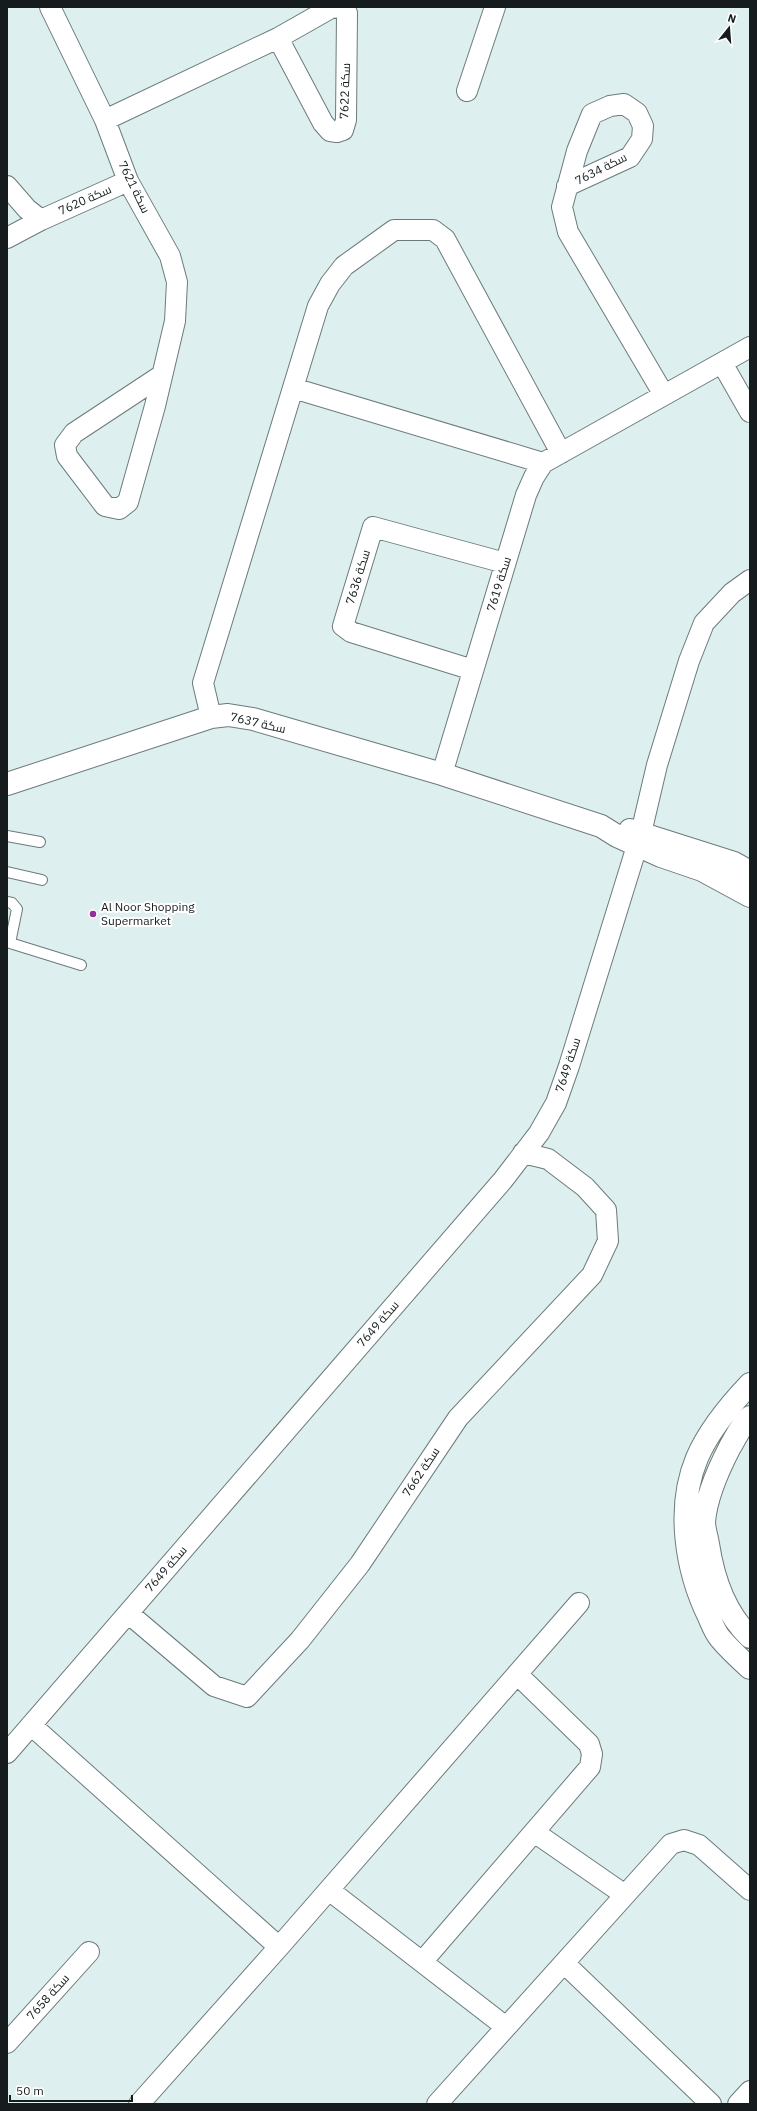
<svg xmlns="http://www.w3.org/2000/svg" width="757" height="2111" viewBox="0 0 757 2111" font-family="'IBM Plex Sans',Cairo,sans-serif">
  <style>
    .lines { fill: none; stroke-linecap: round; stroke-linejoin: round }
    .service-casing { stroke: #6b7b7c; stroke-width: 12 }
    .minor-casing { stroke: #6b7b7c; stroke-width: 22 }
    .tertiary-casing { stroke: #6b7b7c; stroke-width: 24 }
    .service { stroke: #fff; stroke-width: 10 }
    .minor { stroke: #fff; stroke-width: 20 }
    .tertiary { stroke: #fff; stroke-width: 22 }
    .poi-dot { fill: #913099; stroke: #fff; stroke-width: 1.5 }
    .labels { text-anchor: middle; stroke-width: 4; stroke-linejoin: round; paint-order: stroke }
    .street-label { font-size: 12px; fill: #161c1d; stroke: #fff }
    .poi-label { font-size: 12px; fill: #161c1d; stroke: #fff; text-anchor: start }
  </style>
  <rect width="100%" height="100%" fill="#deeff0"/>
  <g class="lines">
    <g class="service-casing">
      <path id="service" d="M7,836l33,6
        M7,872l35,8
        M7,902l5,1 5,6 -7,34 71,22"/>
    </g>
    <g class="minor-casing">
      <path id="minor" d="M50,7l55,113 23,61 42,75 7,26 -2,39 -20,85 -27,96 -9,7 -14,-3 -38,-50 -2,-11 9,-12 88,-58
        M278,38l45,85 7,8 7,1 6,-2 3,-10 1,-107 -7,-6
        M467,91l28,-84
        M105,120l173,-82 53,-30 9,-1
        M7,186l20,23 14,11
        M567,186l63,-29 12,-18 1,-13 -6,-13 -13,-9 -14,2 -18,8 -15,37 -15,56 6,25 96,163
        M7,238l34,-18 87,-39
        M722,363l28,49
        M293,388l250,75
        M473,670l-122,-38 -8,-6 30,-99 132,36
        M211,717l-8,-34 115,-377 12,-22 14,-18 50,-36h39l12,9 116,214
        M442,774l84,-279 8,-18 9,-14 207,-116
        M128,1613l86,73 33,11 53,-57 60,-76 98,-146 134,-143 16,-34 -2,-31 -21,-23 -37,-28 -25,-6
        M31,1725l248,222
        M7,1753l496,-573 36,-47 17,-30 13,-37 72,-233 16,-68 32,-104 15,-38 28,-30 18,-13
        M534,1832l91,63
        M329,1890l177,137
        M422,1962l168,-195 2,-13 -3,-10 -72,-70
        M564,1963l147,141
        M7,2043l82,-91
        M139,2104l140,-157 300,-344
        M437,2104l234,-260 13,-4 15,5 51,45
        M738,2104l12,-13"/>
    </g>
    <g class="tertiary-casing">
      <path id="tertiary" d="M7,784l204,-67 17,-2 25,4 189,55 159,52 16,10 44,20 41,14 48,26
        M630,830l104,33 16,9
        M750,1384c-21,22 -41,46 -53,74 -21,50 -11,112 12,159 3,7 6,15 11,21 9,11 20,21 30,30
        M750,1417c-9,8 -14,20 -20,30 -12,23 -24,50 -26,75 0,7 3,15 4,22 5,33 17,69 42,93"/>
    </g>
    <use href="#service" class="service"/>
    <use href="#minor" class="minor"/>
    <use href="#tertiary" class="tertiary"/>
  </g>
  <circle class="poi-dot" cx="93" cy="914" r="4"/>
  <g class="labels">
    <g class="street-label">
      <text transform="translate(345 91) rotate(-88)" y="4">سكة 7622</text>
      <text transform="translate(601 169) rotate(-27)" y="4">سكة 7634</text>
      <text transform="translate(134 187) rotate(64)" y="4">سكة 7621</text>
      <text transform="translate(85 200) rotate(-24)" y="4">سكة 7620</text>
      <text transform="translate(358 577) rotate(-73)" y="4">سكة 7636</text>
      <text transform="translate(499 584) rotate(-73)" y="4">سكة 7619</text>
      <text transform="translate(258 723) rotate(13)" y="4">سكة 7637</text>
      <text transform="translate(568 1065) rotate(-72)" y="4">سكة 7649</text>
      <text transform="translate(378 1324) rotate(-49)" y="4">سكة 7649</text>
      <text transform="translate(421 1472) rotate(-56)" y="4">سكة 7662</text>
      <text transform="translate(166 1569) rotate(-49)" y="4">سكة 7649</text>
      <text transform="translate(48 1997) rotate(-48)" y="4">سكة 7658</text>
    </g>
    <g class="poi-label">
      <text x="101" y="911">Al Noor Shopping<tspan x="101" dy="14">Supermarket</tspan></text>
    </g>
  </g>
  <rect width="757" height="2111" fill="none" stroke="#161c1d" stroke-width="16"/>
  <g transform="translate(729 28) rotate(17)" stroke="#ffffff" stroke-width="3" paint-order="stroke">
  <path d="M0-3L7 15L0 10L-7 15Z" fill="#161c1d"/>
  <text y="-6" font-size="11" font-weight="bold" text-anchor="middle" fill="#161c1d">N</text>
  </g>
  <path d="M10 2095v6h122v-6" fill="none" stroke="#161c1d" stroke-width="2"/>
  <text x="16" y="2095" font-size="12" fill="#161c1d" stroke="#ffffff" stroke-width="3" paint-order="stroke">50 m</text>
</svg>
